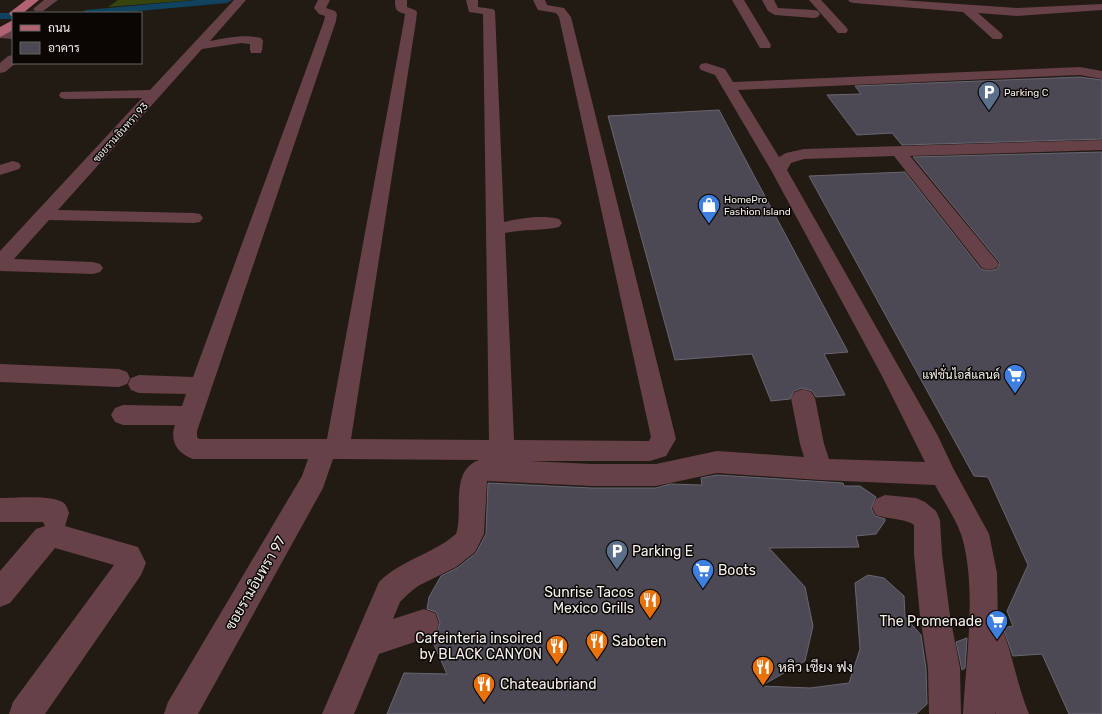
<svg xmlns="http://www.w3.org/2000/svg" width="1102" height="714" viewBox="0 0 1102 714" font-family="Rubik,Sarabun,sans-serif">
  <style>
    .green { fill: #36440f }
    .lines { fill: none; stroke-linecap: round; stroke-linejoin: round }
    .canal { fill: #0f4360; fill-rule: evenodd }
    .building { fill: #4d4954; stroke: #6a6672 }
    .minor { fill: #674148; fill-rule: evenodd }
    .major { fill: #b26373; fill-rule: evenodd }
    .labels { text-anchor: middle; stroke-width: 3; stroke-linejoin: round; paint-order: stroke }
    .far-poi-label { font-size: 10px; fill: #f5f1eb; stroke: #090604; text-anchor: start }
    .far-street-label { font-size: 10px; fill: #f5f1eb; stroke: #090604 }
    .poi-label { font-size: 12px; fill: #f5f1eb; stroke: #090604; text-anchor: end }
    .near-poi-label { font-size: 14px; fill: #f5f1eb; stroke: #090604; text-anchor: start }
    .near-street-label { font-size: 14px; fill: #f5f1eb; stroke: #090604 }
  </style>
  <rect width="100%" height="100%" fill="#211b13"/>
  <path class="green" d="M118,0h75l-85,7z"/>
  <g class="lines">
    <path class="canal" d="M196,0h36l-5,3 -110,10h-36l5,-3z
      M0,13h13v6h-13z"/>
  </g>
  <path class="building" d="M1080,77l22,3v59l-200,6 -10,-12 -35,2 -30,-40 34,-1 -6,-8z
    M719,110l129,242 -24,2 21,41 -29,2 -4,-6 -10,-3 -8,3 -4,8 -19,2 -19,-47 -77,6 -67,-244z
    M1102,152v562h-33l-27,-60 -29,2 -10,-28 10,-2 -6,-15 21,-46 -40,-88 -14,-1 -165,-300 96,-4 76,97 8,2 8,-2 3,-6 -87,-106z
    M717,475l126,8 1,3h16l16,11 -5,11 4,8 10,3v2l-9,13 -20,2 3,11 -90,1 36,39 8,39 -8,35 -44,25 49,2 39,-5 11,-34 -5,-66 13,-8 16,3 20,18 1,21 16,18 5,33 1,36 -11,10h-529l17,-41 43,1 -16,-36 5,-2 4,-13 -4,-11 -9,-3 2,-12 12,-21 16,-8 19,-15 10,-19 2,-51 104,5h64l14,-4 32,1 -1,-7z
    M967,638l-2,30 -3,2 -6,-28z"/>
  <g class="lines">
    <path class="minor" d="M44,0h14l-15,11h-8l-2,-2z
      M234,0h12l-36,41c18,-3 33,-7 51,-3l2,3 -1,9 -1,3h-10l-1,-3v-6l-9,-1 -39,6 -144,161 136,3 6,1 3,4 -3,4 -6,1 -145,-3 -35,39 79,3 7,2 3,4 -3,4 -7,2 -93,-3v-20l142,-153 -76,1 -5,-1 -2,-3 2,-3 89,-2z
      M318,0h12l-4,8 9,3 2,3 -1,7 -139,410v6l2,2h128l77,-418 1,-7c-9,-3 -10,-4 -10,-14h12v7l8,3 2,2 -1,9 -65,418 138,1 -6,-426 -14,-2 -3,-12h12v7l15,2 2,2 9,211c17,-4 38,-7 55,-3l3,4 -3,4c-17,4 -36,2 -54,6l9,207 135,1 2,-4 -92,-420 -3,-4 -18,-3 -5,-10h12l2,5 17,3 7,9 105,422 -10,17 -16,5h-121l63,3h64l61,-13 87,6 -4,-13 -9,-46 4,-6 8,-3 8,3 4,6 9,46 5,15 96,3 -43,-86 -111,-206 -56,-95 -14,-5 -2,-3 2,-3 5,-1 19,6 8,13 347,-15 22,4v8l-22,-4 -342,15 41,67 7,-4 18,-4 298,-9v10l-192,6 86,104 3,4 -3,4 -7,2 -7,-2 -88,-112 -90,3 -13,4 -4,7 151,266 15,32 36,66 8,39 1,52 3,1c12,29 16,59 28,88h-33l-1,-1v1h-32c3,-55 14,-124 -1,-177 -5,-16 -19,-37 -27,-52l-115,-5 -103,-7 -61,13h-64l-105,-5 -3,53 -9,18 -19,15 -38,19 -10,8 -8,8 -7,17 31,-10 11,4 4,11 -4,11 -56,19 -25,60h-32l57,-132c22,-22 54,-28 77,-48 8,-23 -7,-63 23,-74l-142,-1h-4l-10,29 -125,226h-34l4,-12 134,-226 6,-17h-115c-15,-5 -24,-18 -18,-34h-52l-8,-3 -4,-7 4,-7 8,-3 59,1 4,-12 -47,-1 -8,-3 -3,-6 3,-6 8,-3 54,2 131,-356 1,-5 -6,-2 -5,-6z
      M732,0h12l27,45 -1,3h-10z
      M762,0h12l4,8 36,2 4,1 2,3 -2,3 -4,1 -39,-3 -7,-4z
      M809,0h12l25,27 2,3 -2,3h-8z
      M848,0h53l116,8 85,-4v6l-85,6 -39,-3 23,20 2,3 -2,3h-8l-30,-27 -109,-9 -4,-1z
      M0,30l13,1v8l-13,-1z
      M13,55v8h3l-11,9 -5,1v-10l8,-7z
      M13,161l6,2 2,3 -2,3 -19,6v-10z
      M0,364l119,5 8,3 3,6 -3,6 -8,3 -119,-5z
      M885,495l31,3 9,4 11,9 4,9 2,34 8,62 10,52 1,46h-32l-1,-46 -8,-52 -6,-62v-29c-7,-6 -27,-6 -38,-10l-4,-8 4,-8z
      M0,498c14,0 56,-4 65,6 2,3 3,6 4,9l-4,13 73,21 8,16 -5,12 -96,139h-36l4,-12 101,-137 -59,-17 -45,55 -10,4v-36l36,-42 9,-3 -2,-4h-43z"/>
    <path class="major" d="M26,0h13l-16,13h-10v3h-2l-2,-3z
      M13,20v10l-13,7v-10z"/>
  </g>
  <defs>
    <g id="parking-pin" transform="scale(1.15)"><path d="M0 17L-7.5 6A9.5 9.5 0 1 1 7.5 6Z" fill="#5c6f8a" stroke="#090604"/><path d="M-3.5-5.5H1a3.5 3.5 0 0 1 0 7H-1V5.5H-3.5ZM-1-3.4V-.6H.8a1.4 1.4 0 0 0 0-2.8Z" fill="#fff"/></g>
    <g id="shop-pin" transform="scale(1.15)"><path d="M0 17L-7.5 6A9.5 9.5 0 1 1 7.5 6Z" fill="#3f7fe0" stroke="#090604"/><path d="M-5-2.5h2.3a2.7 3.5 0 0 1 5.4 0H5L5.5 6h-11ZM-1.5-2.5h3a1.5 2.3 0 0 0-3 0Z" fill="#fff"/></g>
    <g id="supermarket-pin" transform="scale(1.15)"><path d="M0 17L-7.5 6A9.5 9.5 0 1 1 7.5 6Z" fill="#3f7fe0" stroke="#090604"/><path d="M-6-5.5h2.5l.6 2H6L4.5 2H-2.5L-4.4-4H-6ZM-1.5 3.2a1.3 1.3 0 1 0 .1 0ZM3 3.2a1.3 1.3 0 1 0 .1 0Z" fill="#fff"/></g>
    <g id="restaurant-pin" transform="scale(1.15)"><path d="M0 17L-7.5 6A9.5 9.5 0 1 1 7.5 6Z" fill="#e8710a" stroke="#090604"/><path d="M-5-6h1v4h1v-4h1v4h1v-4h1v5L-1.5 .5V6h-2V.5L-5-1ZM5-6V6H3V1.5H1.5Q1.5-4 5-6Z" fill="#fff"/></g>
  </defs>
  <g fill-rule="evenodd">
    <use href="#parking-pin" x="989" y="92"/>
    <use href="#shop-pin" x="709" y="205"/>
    <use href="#supermarket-pin" x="1015" y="375"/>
    <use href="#parking-pin" x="617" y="551"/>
    <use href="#supermarket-pin" x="703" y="570"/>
    <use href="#restaurant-pin" x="650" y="600"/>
    <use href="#supermarket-pin" x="997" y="621"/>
    <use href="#restaurant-pin" x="597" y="641"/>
    <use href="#restaurant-pin" x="557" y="646"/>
    <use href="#restaurant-pin" x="763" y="667"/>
    <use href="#restaurant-pin" x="484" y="684"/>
  </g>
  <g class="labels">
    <g class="far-poi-label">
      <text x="1004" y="96">Parking C</text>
      <text x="724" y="203">HomePro<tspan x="724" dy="12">Fashion Island</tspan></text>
    </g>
    <g class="far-street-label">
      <text transform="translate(120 132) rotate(-48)" y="4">ซอยรามอินทรา 93</text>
    </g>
    <g class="poi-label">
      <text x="1000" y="379">แฟชั่นไอส์แลนด์</text>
    </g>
    <g class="near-poi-label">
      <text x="632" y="556">Parking E</text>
      <text x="718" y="575">Boots</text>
      <text x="634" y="597" text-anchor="end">Sunrise Tacos<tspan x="634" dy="16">Mexico Grills</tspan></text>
      <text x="982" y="626" text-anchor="end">The Promenade</text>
      <text x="542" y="643" text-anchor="end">Cafeinteria insoired<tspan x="542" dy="16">by BLACK CANYON</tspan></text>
      <text x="612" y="646">Saboten</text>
      <text x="778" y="672">หลิว เซียง ฟง</text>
      <text x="500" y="689">Chateaubriand</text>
    </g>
    <g class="near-street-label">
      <text transform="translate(255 583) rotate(-60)" y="5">ซอยรามอินทรา 97</text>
    </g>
  </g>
  <rect x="12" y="12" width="130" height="52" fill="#090604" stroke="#676460"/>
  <rect x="20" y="25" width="20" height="6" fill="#b26373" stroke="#676460"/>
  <text x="48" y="32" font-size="12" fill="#f5f1eb">ถนน</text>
  <rect x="20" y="42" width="20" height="12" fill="#4d4954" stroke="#676460"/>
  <text x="48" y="52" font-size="12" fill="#f5f1eb">อาคาร</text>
</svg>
